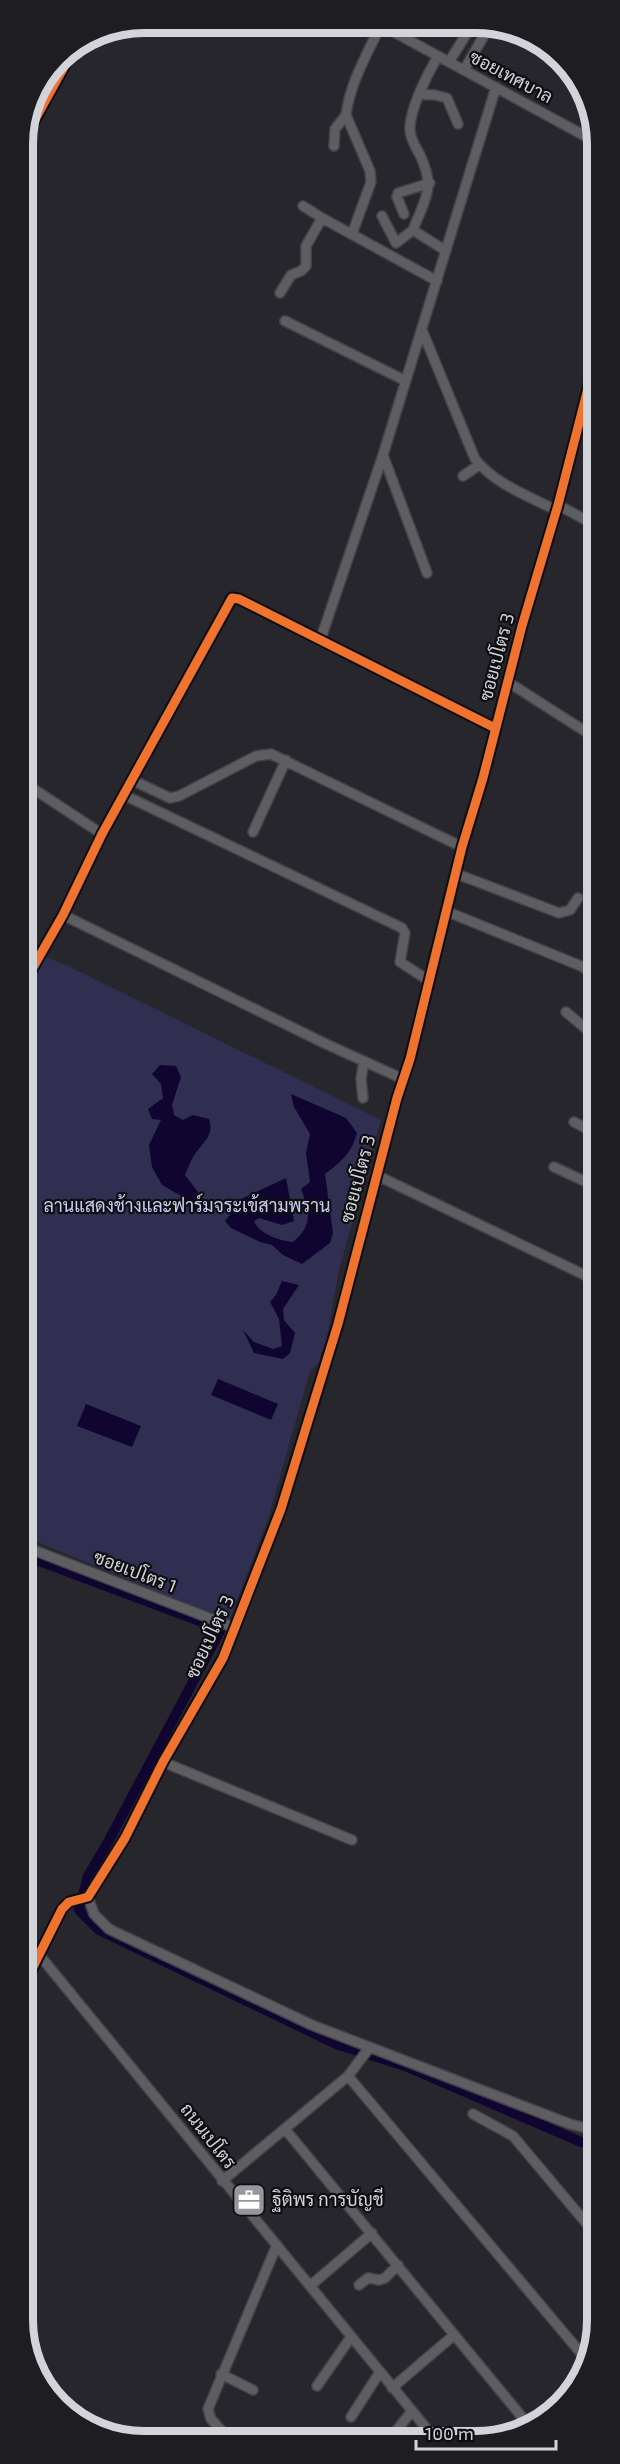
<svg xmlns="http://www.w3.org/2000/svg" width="620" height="2464" viewBox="0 0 620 2464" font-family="'Exo 2',Sarabun,sans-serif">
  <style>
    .green { fill: #312f51 }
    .water { fill: #100531 }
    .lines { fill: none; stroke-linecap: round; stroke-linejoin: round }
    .canal { stroke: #100531; stroke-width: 10 }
    .minor-casing { stroke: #434347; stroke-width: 12 }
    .minor { stroke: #5d5d62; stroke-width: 9 }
    .cycleway-casing { stroke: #0e0e12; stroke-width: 13 }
    .cycleway { stroke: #ef722f; stroke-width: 9 }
    .labels { text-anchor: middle; stroke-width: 4.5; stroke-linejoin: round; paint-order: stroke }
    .street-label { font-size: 18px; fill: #d3d3da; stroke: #0e0e12 }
    .park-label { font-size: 18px; fill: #cbcbf4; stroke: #0e0e12 }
    .poi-label { font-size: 18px; fill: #d3d3da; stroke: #0e0e12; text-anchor: start }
    .rim { fill: none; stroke: #d3d3da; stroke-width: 8 }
  </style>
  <rect width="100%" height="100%" fill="#26262c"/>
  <path class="green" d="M23,947l45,19 313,154 -42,150 -12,67 -9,27 -8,7 -42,148 -39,102 -206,-85z"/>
  <path class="water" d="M160,1065l16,1 5,11 -9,28 2,10 9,5 10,-5 16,4c6,18 -8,24 -16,38 -3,5 -5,12 -8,18l19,25 -2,9 -8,3 -11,-15 -21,-12 -10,-18 -3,-22 12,-25 -9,-1 -4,-10 15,-11 -2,-14 -9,-10z
    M291,1094l55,24 11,15c-5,20 -16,29 -32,41l8,59 -3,10 -28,21 -19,-9 -11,-10 -12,-3 -29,-14 -6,-7 18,-23 43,-20 8,43 -12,4 -23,-7 -5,3c5,13 26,20 39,21 20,-17 17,-30 8,-53l9,-7 -4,-29 4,-19 -16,-27z
    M282,1281l17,4 -16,24 1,11 11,13 -5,20 -7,6 -29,-6 -11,-23 11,12 19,7 9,-3 -3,-27 -9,-17 6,-7z
    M218,1379l60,25 -7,16 -60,-25z
    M86,1404l55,22 -9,21 -55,-21z"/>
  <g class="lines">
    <path class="canal" d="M23,1555l198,74 -113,213 -20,34 -9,34 20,20 237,114 69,22 176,76 16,3"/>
    <g class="minor-casing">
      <path id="minor" d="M379,24l217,118
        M449,62l23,-37
        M464,70l26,-45
        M419,94l16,1 12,3 11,26
        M334,146l1,-17 11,-14
        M303,206l19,12
        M404,214l-7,-17 1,-4 32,-10
        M382,216l14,27 17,-13 33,21
        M413,230c12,-32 23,-41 7,-75 -4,-7 -10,-17 -10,-25 -1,-20 18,-57 28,-74
        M352,234l19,-52 -1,-11 -24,-56c4,-32 21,-61 35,-90
        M280,293l11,-18 10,-4 5,-5v-20l16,-28 115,63
        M285,321l121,60
        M422,330l53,129c20,25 53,37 81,51
        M383,455l44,118
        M463,476l16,-11
        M558,505l39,21
        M591,523l6,-12
        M320,641l63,-186 113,-368
        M595,643l2,1
        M508,682l89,57
        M132,780l38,18 9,-2 77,-40 15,-2 191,93
        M23,782l79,52
        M124,795l278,133 3,5 -5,29 28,18
        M253,832l33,-72
        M457,874l102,39 11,-3 8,-12
        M448,912l133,54 16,10
        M63,915l261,128 79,36
        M23,985l40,-70 39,-81 130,-236 7,1 256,129
        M566,1012l31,26
        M594,1081l3,1
        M363,1098l-2,-19 3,-18
        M574,1122l23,12
        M554,1167l43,20
        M376,1175l221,106
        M23,1546l212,82
        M163,1762l189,78
        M88,1897l6,17 15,15 203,96 258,99 27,7
        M23,1935l413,505
        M23,1987l39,-78 7,-7 19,-5 37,-59 38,-76 60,-104 58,-149 57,-185 59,-226 13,-39 52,-212 21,-69 39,-152 36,-121 38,-148
        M348,2076l237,282
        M473,2114l40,22 84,100
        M285,2129l246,299
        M222,2181l126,-105 22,-29
        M359,2285l9,-7 11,2 6,-2 13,-13
        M310,2286l62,-53
        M221,2374l32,16
        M317,2386l34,-49
        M392,2388l62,-53
        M351,2417l29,-45
        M229,2439l-18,-20 -3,-10 68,-162
        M389,2440l23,-29"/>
    </g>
    <use href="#minor" class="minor"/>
    <g class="cycleway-casing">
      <path id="cycleway" d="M23,141l52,-94
        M23,985l40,-70 39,-81 130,-236 7,1 256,129
        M23,1987l39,-78 7,-7 19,-5 37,-59 38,-76 60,-104 58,-149 57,-185 59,-226 13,-39 52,-212 21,-69 39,-152 36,-121 38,-148"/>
    </g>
    <use href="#cycleway" class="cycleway"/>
  </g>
  <defs>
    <g id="office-square" transform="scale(1.725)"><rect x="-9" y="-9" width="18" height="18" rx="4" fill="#96969d" stroke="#0e0e12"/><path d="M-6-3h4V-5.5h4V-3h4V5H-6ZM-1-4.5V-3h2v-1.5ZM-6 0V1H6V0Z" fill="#fff"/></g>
  </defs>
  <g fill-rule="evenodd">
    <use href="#office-square" x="249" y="2200"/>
  </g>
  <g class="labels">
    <g class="street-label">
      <text transform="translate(511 77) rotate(28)" y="6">ซอยเทศบาล</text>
      <text transform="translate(497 657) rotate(-75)" y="6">ซอยเปโตร 3</text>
      <text transform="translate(358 1179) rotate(-75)" y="6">ซอยเปโตร 3</text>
      <text transform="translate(135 1572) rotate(21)" y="6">ซอยเปโตร 1</text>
      <text transform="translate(210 1637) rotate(-65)" y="6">ซอยเปโตร 3</text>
      <text transform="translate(208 2136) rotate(52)" y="6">ถนนเปโตร</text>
    </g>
    <g class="park-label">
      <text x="187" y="1212">ลานแสดงช้างและฟาร์มจระเข้สามพราน</text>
    </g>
    <g class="poi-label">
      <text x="272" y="2206">ฐิติพร การบัญชี</text>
    </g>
  </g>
  <path d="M0 0H620V2464H0ZM144 33H476A111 111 0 0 1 587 144V2320A111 111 0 0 1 476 2431H144A111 111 0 0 1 33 2320V144A111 111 0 0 1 144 33Z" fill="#1e1e22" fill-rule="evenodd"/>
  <path class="rim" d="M144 33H476A111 111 0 0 1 587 144V2320A111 111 0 0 1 476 2431H144A111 111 0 0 1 33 2320V144A111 111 0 0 1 144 33Z"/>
  <path d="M416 2440v9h140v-9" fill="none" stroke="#d3d3da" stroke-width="3"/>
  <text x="425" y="2440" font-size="18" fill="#d3d3da" stroke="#0e0e12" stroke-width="4.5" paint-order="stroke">100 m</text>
</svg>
